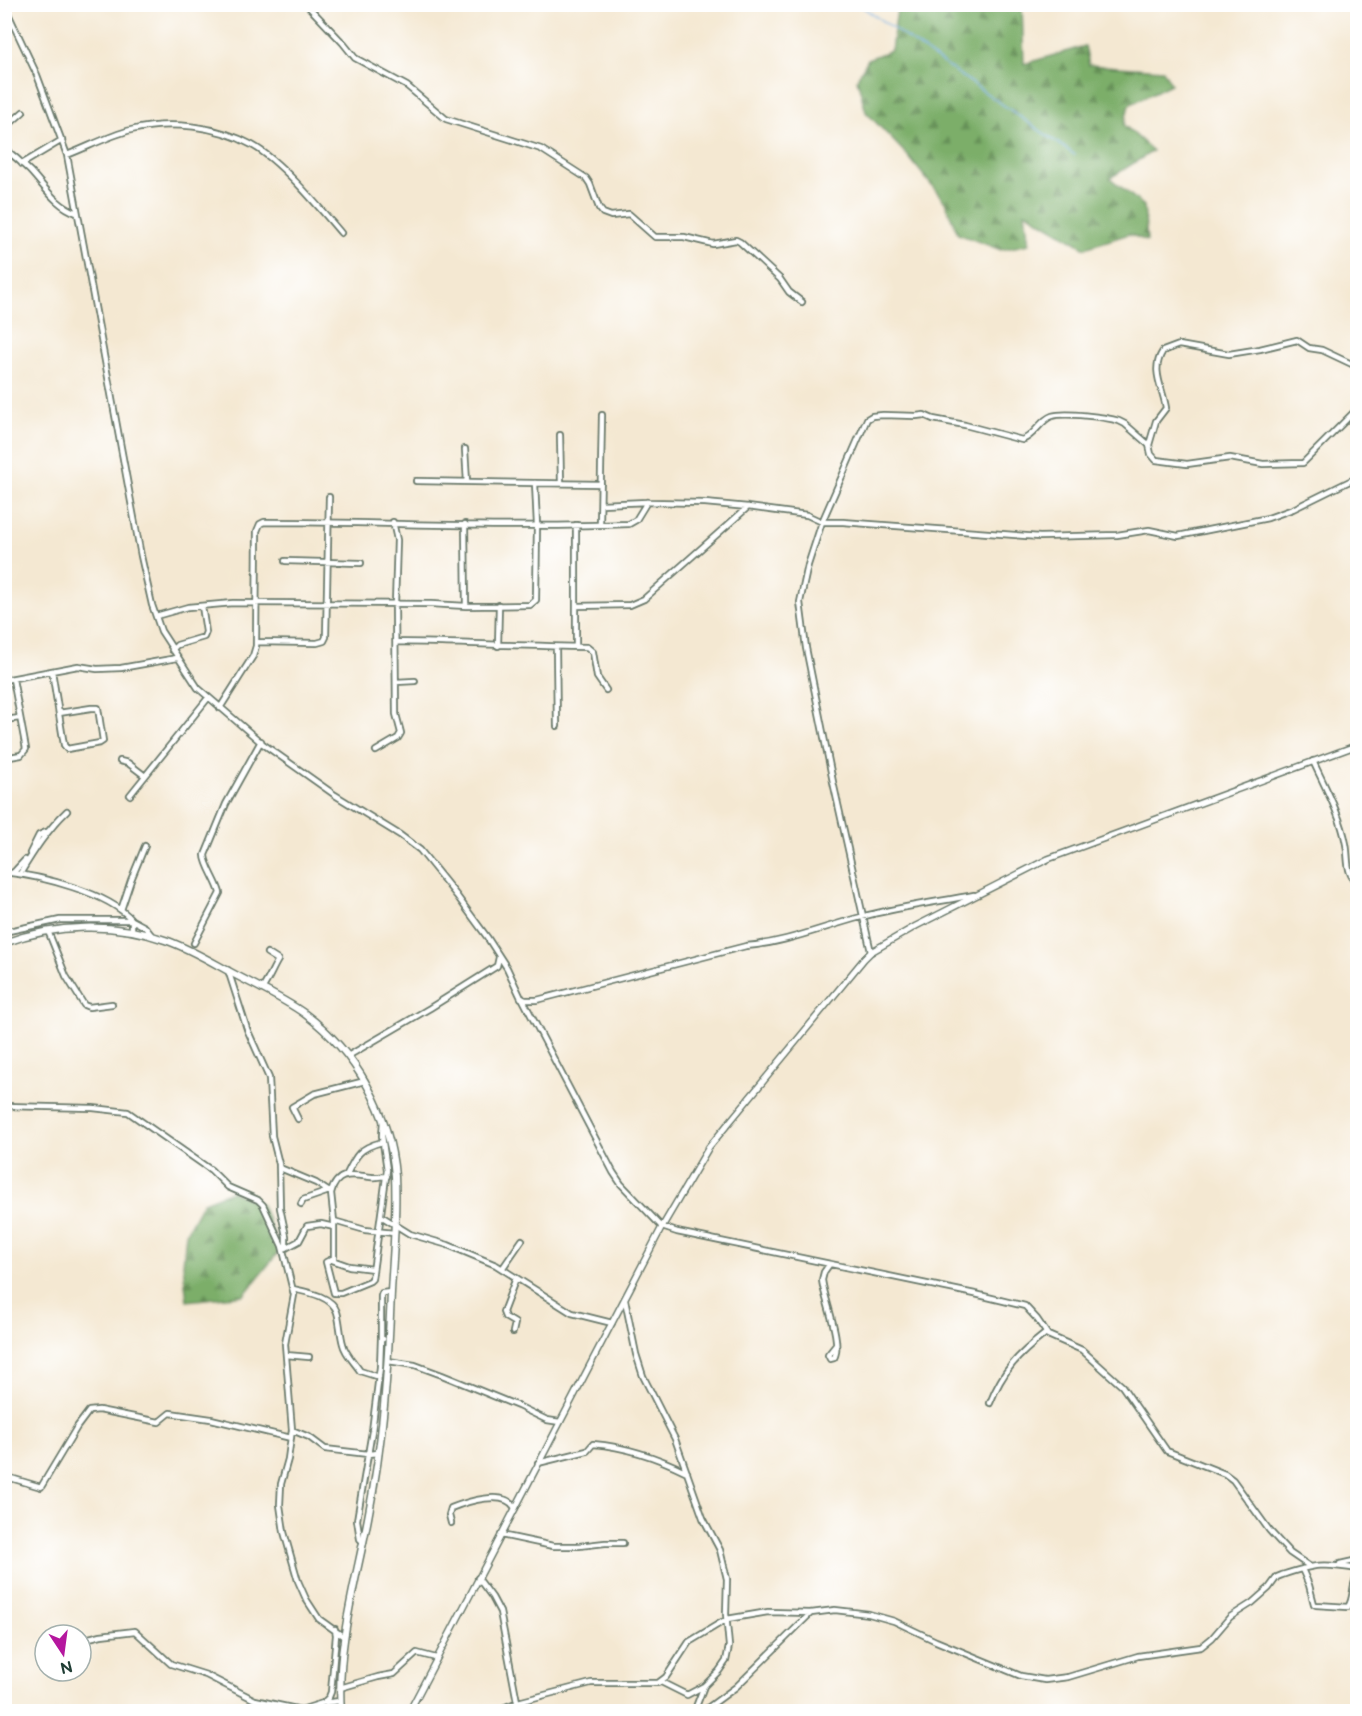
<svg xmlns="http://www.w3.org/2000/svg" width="1362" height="1716" viewBox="0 0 1362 1716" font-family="'Balsamiq Sans',sans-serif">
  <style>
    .forest { fill: url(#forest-firs); stroke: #4e764e; stroke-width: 1.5 }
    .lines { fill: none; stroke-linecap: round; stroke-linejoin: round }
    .stream { stroke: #70ade2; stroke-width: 1.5 }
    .minor-casing { stroke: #6a796b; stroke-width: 8 }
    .tertiary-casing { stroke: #6a796b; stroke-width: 8 }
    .secondary-casing { stroke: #6a796b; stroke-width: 9 }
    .minor { stroke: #fff; stroke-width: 4.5 }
    .tertiary { stroke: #fff; stroke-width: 5 }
    .secondary { stroke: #fff; stroke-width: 6 }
  </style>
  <defs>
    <pattern id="forest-firs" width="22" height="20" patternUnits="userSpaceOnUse" patternTransform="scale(1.5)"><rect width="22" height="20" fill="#7cae69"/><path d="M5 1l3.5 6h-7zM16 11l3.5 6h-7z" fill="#658f57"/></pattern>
  </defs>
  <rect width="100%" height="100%" fill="#fff"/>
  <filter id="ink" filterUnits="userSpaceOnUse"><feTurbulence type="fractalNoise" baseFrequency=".0167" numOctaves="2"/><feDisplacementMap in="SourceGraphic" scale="12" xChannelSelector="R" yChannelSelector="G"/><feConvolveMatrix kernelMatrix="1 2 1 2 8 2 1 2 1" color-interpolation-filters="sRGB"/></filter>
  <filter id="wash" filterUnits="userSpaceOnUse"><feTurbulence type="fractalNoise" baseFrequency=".008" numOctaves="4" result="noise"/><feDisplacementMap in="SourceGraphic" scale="24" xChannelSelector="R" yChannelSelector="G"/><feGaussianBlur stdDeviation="1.35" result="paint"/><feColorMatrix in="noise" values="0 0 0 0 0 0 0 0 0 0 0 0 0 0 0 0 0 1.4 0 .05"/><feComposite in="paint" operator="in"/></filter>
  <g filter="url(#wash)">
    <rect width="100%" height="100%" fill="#f4e8d2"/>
    <path class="forest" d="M898,4l124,1 2,59 61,-18 4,19 74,5 8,14 -42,21 -5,20 29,26 -43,27 34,28 3,35 -18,-7 -44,14 -60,-36 4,32 -28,6 -43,-16 -13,-32 -37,-46 -42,-44 -9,-33 11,-20 23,-9z
      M231,1191l31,14 18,45 -36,45 -57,6 -4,-36 3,-32 17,-31z"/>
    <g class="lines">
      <path class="stream" d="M858,4l217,151"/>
    </g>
  </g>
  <g filter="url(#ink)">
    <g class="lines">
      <g class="minor-casing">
        <path id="minor" d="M306,4l37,39 12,15 52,28 39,33 95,30 45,29 4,6 9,24 4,5 8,3 18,-2 26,23h29l29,7 23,-4 4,2 40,37 9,13 13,10
          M4,5l33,70 30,80 74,401 11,49 9,26 37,57 65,56 72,51 65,40 20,15 37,46 30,41 20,31 14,30 5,2h11l209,-54c39,-3 77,-19 115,-29 37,-10 76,-15 113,-22
          M4,129l19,-17
          M4,148c9,7 18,15 26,23 15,16 26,35 47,42
          M67,155c21,-8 41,-19 64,-25 39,-10 87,-4 121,15 29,16 67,62 89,88
          M22,164l40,-24
          M1358,367l-36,-17 -13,-2 -12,-8 -37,9 -31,5 -50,-9 -16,6c-13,19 0,37 3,57l-10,13 -7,24 2,9 5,6 31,4 43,-6 33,6 40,-1 55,-55
          M560,435l1,48
          M465,449l2,33
          M416,481l185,3
          M601,504l46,-2 58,1 43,4 59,8 15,7h21l197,15 77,-2 32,-5 29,6 90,-18 25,-9 65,-32
          M465,524l1,82
          M600,525l2,-110
          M285,561l76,2
          M576,606l54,-1 14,-6 104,-92
          M156,616l32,-9 45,-4 198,1 35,2 64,-1 6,-5 1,-75 -2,-42
          M257,642l60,1 7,-2 2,-4 3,-140
          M396,642c63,1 127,4 191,5l6,5 4,25 9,13
          M498,646l1,-41
          M556,647l1,79
          M576,647v-122
          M172,650l5,-5 27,-8 2,-5 -4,-26
          M52,671l12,74 3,4 33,-6 3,-2 -5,-33h-7l-32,5
          M4,680l74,-14 19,3 24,-1 56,-10
          M396,682l19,-1
          M220,708l33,-52 3,-10 1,-115 3,-7 4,-2c122,0 244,7 365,2l7,-4 11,-18
          M4,720l16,-2
          M376,751l22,-13 3,-5 -5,-19 -1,-110 2,-64 -4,-18
          M4,758l17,-3 5,-6 -13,-70
          M120,761l8,2 17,13
          M1313,761c12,26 28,55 33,83 3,15 -1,29 12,40
          M130,795l78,-97
          M30,853l9,-18 7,-3
          M4,872c36,4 104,20 128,48v11
          M13,873l12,-13
          M20,874c14,-23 27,-44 47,-63
          M121,910l10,-30 14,-34
          M48,931l18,45 18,29 5,2 23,-3
          M4,932l56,-12h72l13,7 7,9
          M194,943l26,-50c-3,-12 -15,-28 -15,-38l21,-51 35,-63
          M871,952l-38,-170 -27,-134 -6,-46 8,-37 14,-43 45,-103 5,-3 11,-1 33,1 8,-1 9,4 32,6 57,15c13,-4 18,-20 30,-24 12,-4 54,1 67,5l6,3 24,21
          M228,970l19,59 22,49 3,58 7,28 1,44 6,28v12
          M262,989c7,-10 10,-19 16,-29l-11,-7
          M522,998l91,174 8,12 41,43 15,5 298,62 50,12 12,13 11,16 34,15 40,36 45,65 58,23 8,6 36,50 21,23 19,13
          M348,1056l82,-48 67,-42 2,-9
          M4,1106l89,2 35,4 83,58 17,17 30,13 5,5 19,41 12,49 -9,49 7,86 -4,29 -7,25 -1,21 4,27 14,49 8,18 13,20 25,18
          M298,1119l-6,-12 22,-13 51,-13
          M280,1168l36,15 15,10 3,28v37l-8,4 8,31h7l29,-12 2,-2 15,-109 -5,-34 1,-15
          M346,1176c10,-21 13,-28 36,-34
          M331,1193c6,-23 22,-18 40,-16 5,1 11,-1 16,-1
          M301,1204l2,-4 26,-9
          M381,1216l29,18 38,11 48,20 76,48 40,10
          M334,1221l31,9 29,3
          M286,1248l13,-7 8,-15 14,-2 13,3
          M332,1260l17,6 24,3
          M829,1265l-5,7 -2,8c2,19 21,62 12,78l-4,1 -2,-4 8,-10
          M502,1269l20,-29
          M293,1289c14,3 39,7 44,23 3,10 3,22 6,32 2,10 12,19 17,27l19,6
          M625,1300l11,54 7,22 32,63 28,79 17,32 7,29 -1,35 3,32 -3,15 -7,10 -15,15 -17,9 -26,-13
          M513,1332l2,-9 -10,-6 -2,-5 13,-34
          M383,1339l-2,-1v-42l1,-3 9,-1
          M286,1355l23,2
          M388,1361l27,4 27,10 76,31 29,14 13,2
          M990,1403c13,-33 28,-48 56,-70
          M292,1430l17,7 16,12 43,5 11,-1
          M538,1463l49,-12 6,-7c34,3 64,13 94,28
          M4,1476l37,11 36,-60 12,-16 10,-1 60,12 11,-9 41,6 80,19
          M451,1523l-2,-8 2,-7c15,-6 54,-19 64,0
          M501,1535l52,11h26l26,-3h18
          M363,1542l-3,-3 -3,-19 15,-89 8,-64 1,-29
          M1340,1564l18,-4
          M1302,1569l7,16 5,19 2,1 32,2c7,-10 3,-23 10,-33
          M478,1578l14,19 8,15 19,100
          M81,1640l20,-5 34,-4 36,33 35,11 49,25 46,10
          M340,1688l38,-11 16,-3 23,-21 19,5
          M323,1703l6,-6 2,-5 5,-57 -1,-6
          M301,1710l22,-7 17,-2
          M493,1712l25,-10 73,-19h67l8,-6 23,-35 38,-23 41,-7 43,1 24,-3 34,4 25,7 42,20 85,35 24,4 23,-3 70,-21 63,-9 11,-9 18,-21 22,-14 17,-15 8,-11 5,-2c33,-11 41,-12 76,-6
          M694,1712l10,-26
          M702,1712l34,-25 75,-74"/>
      </g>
      <g class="tertiary-casing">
        <path id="tertiary" d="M409,1712l253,-485 47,-80 155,-188 7,-7 45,-26 132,-67 310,-114"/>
      </g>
      <g class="secondary-casing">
        <path id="secondary" d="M4,943c51,-19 110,-21 161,-3 24,8 45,21 67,33 24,13 51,25 73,41 51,38 85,99 90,162 2,39 -2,78 -4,116 -3,77 -8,151 -23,226 -12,64 -32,128 -27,194"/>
      </g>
      <use href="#minor" class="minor"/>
      <use href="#tertiary" class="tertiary"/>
      <use href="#secondary" class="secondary"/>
    </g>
  </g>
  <rect width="1362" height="1716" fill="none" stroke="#fff" stroke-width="24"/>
  <g transform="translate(63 1653) rotate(167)"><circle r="28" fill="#ffffff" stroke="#a5b1ae" stroke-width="1.5"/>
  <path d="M0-4.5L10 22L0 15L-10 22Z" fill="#b5179e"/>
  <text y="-9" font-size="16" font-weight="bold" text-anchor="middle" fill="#1f3d34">N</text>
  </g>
</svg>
